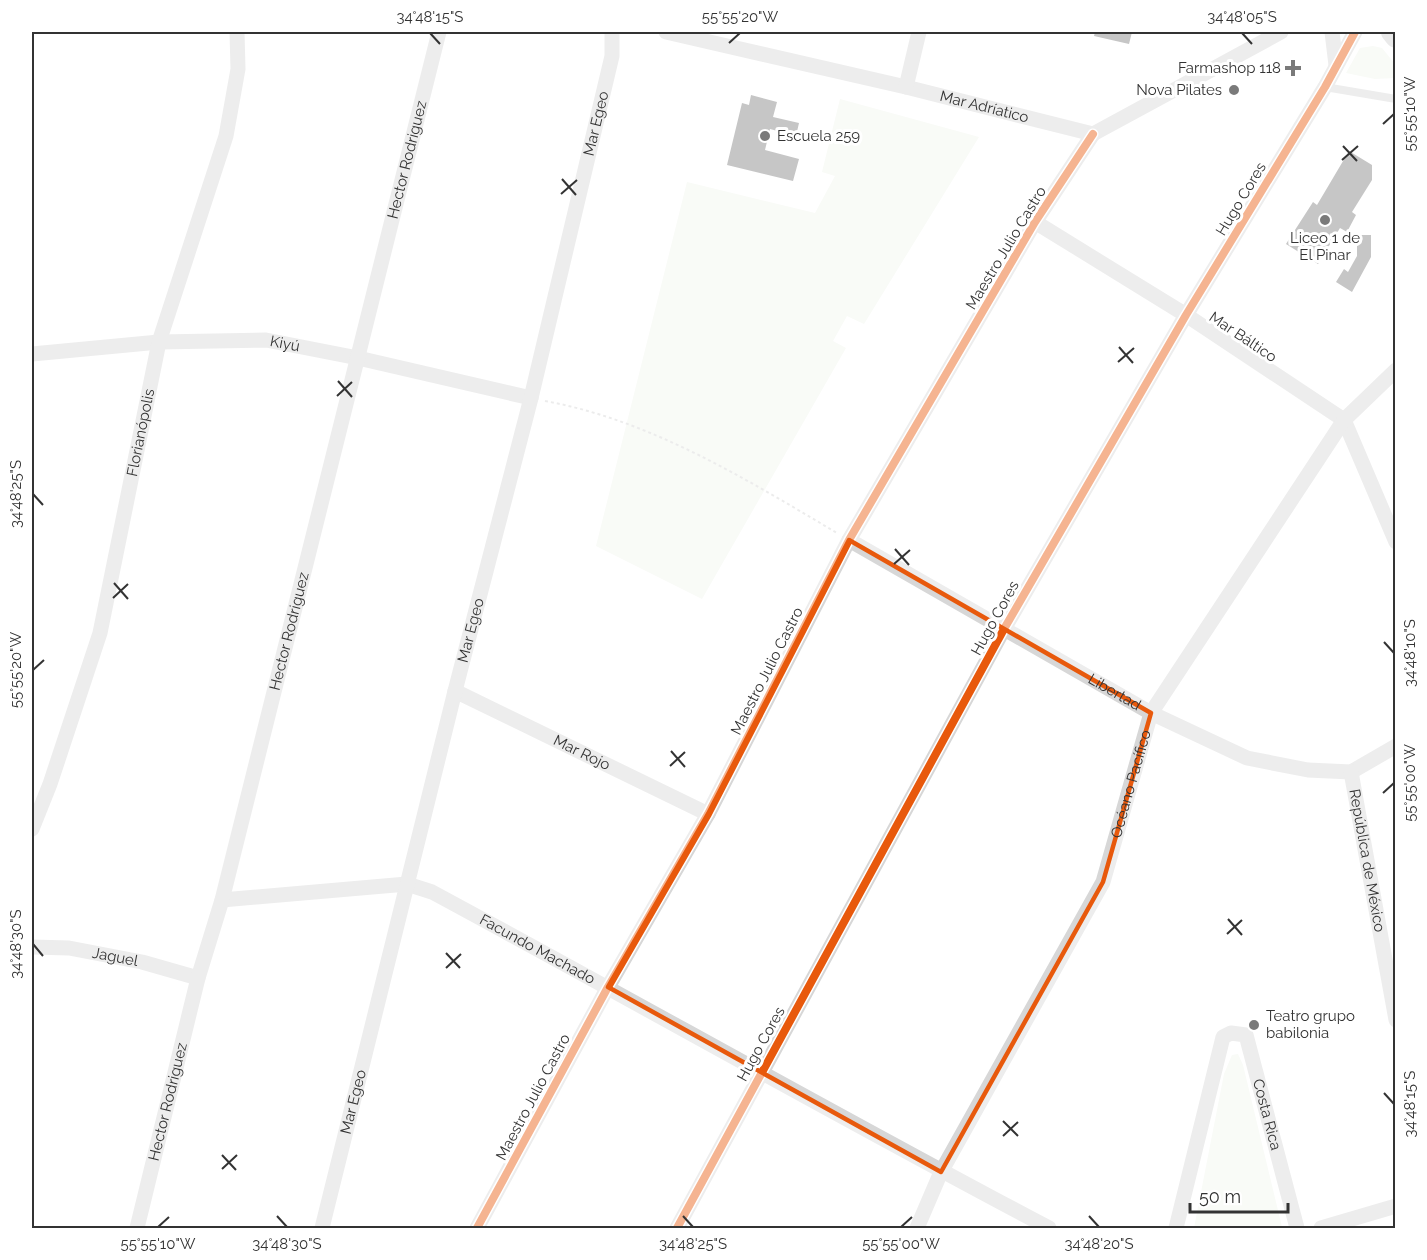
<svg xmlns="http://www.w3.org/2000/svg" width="1427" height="1260" viewBox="0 0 1427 1260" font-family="Raleway,sans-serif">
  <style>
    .green { fill: #f1f5ed }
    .building { fill: #818181 }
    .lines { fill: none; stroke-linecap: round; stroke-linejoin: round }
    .path { stroke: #d6d6d6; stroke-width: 2; stroke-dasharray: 3 3; stroke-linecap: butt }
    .lane { stroke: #d7d7d7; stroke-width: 8 }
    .street { stroke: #d7d7d7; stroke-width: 15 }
    .secondary { stroke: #d0d0d0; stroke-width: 22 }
    .cycleway-casing { stroke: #fff; stroke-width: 11 }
    .cycleway { stroke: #e8590c; stroke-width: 8 }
    .marked { fill: none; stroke: #e8590c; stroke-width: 4.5; stroke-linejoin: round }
    .ticks { fill: none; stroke: #333; stroke-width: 2 }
    .poi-dot { fill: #7a7a7a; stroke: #fff; stroke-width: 2 }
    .labels { text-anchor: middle; stroke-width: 6; stroke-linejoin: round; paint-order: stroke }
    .poi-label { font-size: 15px; fill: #333; stroke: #fff; text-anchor: end }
    .street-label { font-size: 15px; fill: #333; stroke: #fff }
    .neatline { fill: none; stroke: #333; stroke-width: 2 }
    .ticks-label { font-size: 15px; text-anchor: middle; fill: #333 }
  </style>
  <rect width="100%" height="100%" fill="#fff"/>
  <path class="green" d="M1373,46l9,2 13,16v14l-20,1 -29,-6 14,-25z
    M840,99l139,38 -115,187 -17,-8 -14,25 13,7 -144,251 -106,-53 91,-364 128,31 20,-37 -13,-4z
    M1238,1054l5,11 39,162 -7,1h-81l30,-154 8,-19z"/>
  <path class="building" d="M1095,32h37l-3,12 -35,-8z
    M751,95l26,7 -4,15 26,6 -3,13 -26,-7 -5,21 34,9 -6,22 -66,-16 15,-62 7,2z
    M1349,151l23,14v15l-20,32 4,3 -9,17 -7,-4 -22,36 -32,-20 27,-42 4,3z
    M1357,235h14v22l-19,35 -16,-10 8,-13 4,3 9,-16z"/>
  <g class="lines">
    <path class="path" d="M545,401c105,19 201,78 292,132"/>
    <path class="lane" d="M1325,87l71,12"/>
    <g class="street">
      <path id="s1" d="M666,32l240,55 187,47 188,-102"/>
      <path d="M1332,32l4,33"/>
      <path d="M906,87l13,-55"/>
      <path d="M1035,222l151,93 158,105 52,122"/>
      <path id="s2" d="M32,354l127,-12 107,-2 92,18 173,40"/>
      <path id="s3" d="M849,540l302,173 96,45 61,12 43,2 45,-26"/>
      <path id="s4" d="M455,691l253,123"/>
      <path id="s5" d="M1351,772l45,248"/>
      <path id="s6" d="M32,829l18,-45 50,-151 59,-291 67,-206 12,-67 -1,-37"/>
      <path id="s7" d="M222,900l185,-16 25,8c206,111 410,227 617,336"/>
      <path id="s8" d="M32,947l37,1 73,14 56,16"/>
      <path id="s9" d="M137,1228l61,-250 24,-78 217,-868"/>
      <path id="s10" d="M322,1228l133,-537 76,-293 81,-342v-24"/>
      <path d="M477,1228l131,-241 100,-173 141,-274 186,-318 58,-88"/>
      <path d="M677,1228l327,-599 182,-314 139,-228 30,-55"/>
      <path id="s11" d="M917,1228l24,-56 162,-290 48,-169 193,-293 52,-50"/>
      <path id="s12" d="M1176,1228l47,-191 8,-4 15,2 51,193"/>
      <path d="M1321,1228l75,-22"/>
    </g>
    <path class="secondary" d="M1392,32l4,5"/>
    <g class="cycleway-casing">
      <path id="cycleway" d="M477,1228l131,-241 100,-173 141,-274 186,-318 58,-88
        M677,1228l327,-599 182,-314 139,-228 30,-55"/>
    </g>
    <use href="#cycleway" class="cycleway"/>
  </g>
  <path d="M0 0H1427V1260H0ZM849,540l302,173 -48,169 -162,290 -333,-185 100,-173z" fill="#fff" fill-opacity=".55" fill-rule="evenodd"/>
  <path class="marked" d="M849,540l302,173 -48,169 -162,290 -333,-185 100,-173z"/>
  <path class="ticks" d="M430,33l10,11M1242,33l10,11M729,43l11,-10M1383,124l11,-10M1343,146l14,15M1342,160l16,-14M562,179l14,16M561,194l16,-14M1119,347l14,16M1118,362l16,-14M338,381l14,16M337,396l15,-14M33,494l10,11M895,549l14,16M894,564l16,-14M114,583l14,16M113,598l15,-14M1384,642l10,11M33,670l11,-10M671,751l14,16M670,766l15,-14M1383,793l11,-10M1228,919l14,16M1227,934l15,-14M33,944l10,12M446,953l14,15M446,968l15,-14M1384,1093l10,11M1003,1121l15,15M1003,1136l15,-14M222,1155l14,15M222,1169l15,-14M277,1216l10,11M683,1216l10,11M1089,1216l10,11M158,1227l11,-10M901,1227l11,-10"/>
  <g class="poi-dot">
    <path d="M1290 59h6v6h6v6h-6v6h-6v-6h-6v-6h6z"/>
    <circle cx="1234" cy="90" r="6"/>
    <circle cx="765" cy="136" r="6"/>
    <circle cx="1325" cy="220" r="6"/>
    <circle cx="1254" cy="1025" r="6"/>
  </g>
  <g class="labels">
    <g class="poi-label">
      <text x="1281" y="73">Farmashop 118</text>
      <text x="1222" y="95">Nova Pilates</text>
      <text x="777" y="141" text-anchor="start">Escuela 259</text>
      <text x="1325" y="243" text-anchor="middle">Liceo 1 de<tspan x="1325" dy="17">El Pinar</tspan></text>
      <text x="1266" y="1021" text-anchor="start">Teatro grupo<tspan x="1266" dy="17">babilonia</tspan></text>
    </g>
    <g class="street-label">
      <text dy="5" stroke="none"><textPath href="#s1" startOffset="327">Mar Adríatico</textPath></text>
      <text dy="5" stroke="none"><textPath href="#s10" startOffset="1138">Mar Egeo</textPath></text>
      <text dy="5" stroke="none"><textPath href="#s9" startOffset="1102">Hector Rodriguez</textPath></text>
      <text transform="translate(1241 199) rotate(-59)" y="5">Hugo Cores</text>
      <text transform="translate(1006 248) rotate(-59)" y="5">Maestro Julio Castro</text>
      <text transform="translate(1243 337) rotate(34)" y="5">Mar Báltico</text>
      <text dy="5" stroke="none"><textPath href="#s2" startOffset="254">Kiyú</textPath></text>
      <text dy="5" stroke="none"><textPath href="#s6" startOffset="412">Florianópolis</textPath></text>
      <text transform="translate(995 618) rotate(-61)" y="5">Hugo Cores</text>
      <text dy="5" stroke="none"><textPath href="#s9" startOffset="616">Hector Rodriguez</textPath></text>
      <text dy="5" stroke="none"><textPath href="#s10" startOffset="616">Mar Egeo</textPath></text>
      <text transform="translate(767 671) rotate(-63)" y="5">Maestro Julio Castro</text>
      <text dy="5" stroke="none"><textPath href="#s3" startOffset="306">Libertad</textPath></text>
      <text dy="5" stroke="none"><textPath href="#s4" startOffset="141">Mar Rojo</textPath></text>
      <text dy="5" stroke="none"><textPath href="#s11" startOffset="495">Océano Pacífico</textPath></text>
      <text dy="5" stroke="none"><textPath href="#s5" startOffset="90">República de México</textPath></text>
      <text dy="5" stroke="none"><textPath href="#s7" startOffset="332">Facundo Machado</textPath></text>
      <text dy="5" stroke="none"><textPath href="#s8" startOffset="84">Jaguel</textPath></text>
      <text transform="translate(761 1044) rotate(-61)" y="5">Hugo Cores</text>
      <text transform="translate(533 1097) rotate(-62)" y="5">Maestro Julio Castro</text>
      <text dy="5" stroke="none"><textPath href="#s9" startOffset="130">Hector Rodriguez</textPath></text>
      <text dy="5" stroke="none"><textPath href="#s10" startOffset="130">Mar Egeo</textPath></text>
      <text dy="5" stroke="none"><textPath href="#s12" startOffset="303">Costa Rica</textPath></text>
    </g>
  </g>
  <rect width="1427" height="1260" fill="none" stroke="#ffffff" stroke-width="66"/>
  <path d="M1190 1203v9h98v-9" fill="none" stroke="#333333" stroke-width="3"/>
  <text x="1199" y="1203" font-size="18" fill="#333333" stroke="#ffffff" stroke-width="4.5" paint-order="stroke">50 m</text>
  <rect x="33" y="33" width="1361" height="1194" class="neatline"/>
  <g class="ticks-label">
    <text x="430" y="22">34°48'15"S</text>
    <text x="740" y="22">55°55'20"W</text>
    <text x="1242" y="22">34°48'05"S</text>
    <text transform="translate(1410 114) rotate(-90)" y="5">55°55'10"W</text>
    <text transform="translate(16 494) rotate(-90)" y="5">34°48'25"S</text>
    <text transform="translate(1410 653) rotate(-90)" y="5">34°48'10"S</text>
    <text transform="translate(16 670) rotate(-90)" y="5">55°55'20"W</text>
    <text transform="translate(1410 783) rotate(-90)" y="5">55°55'00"W</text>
    <text transform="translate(16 944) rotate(-90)" y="5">34°48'30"S</text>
    <text transform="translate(1410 1104) rotate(-90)" y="5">34°48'15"S</text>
    <text x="158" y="1249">55°55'10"W</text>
    <text x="287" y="1249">34°48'30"S</text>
    <text x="693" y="1249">34°48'25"S</text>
    <text x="901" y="1249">55°55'00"W</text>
    <text x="1099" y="1249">34°48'20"S</text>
  </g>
</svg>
